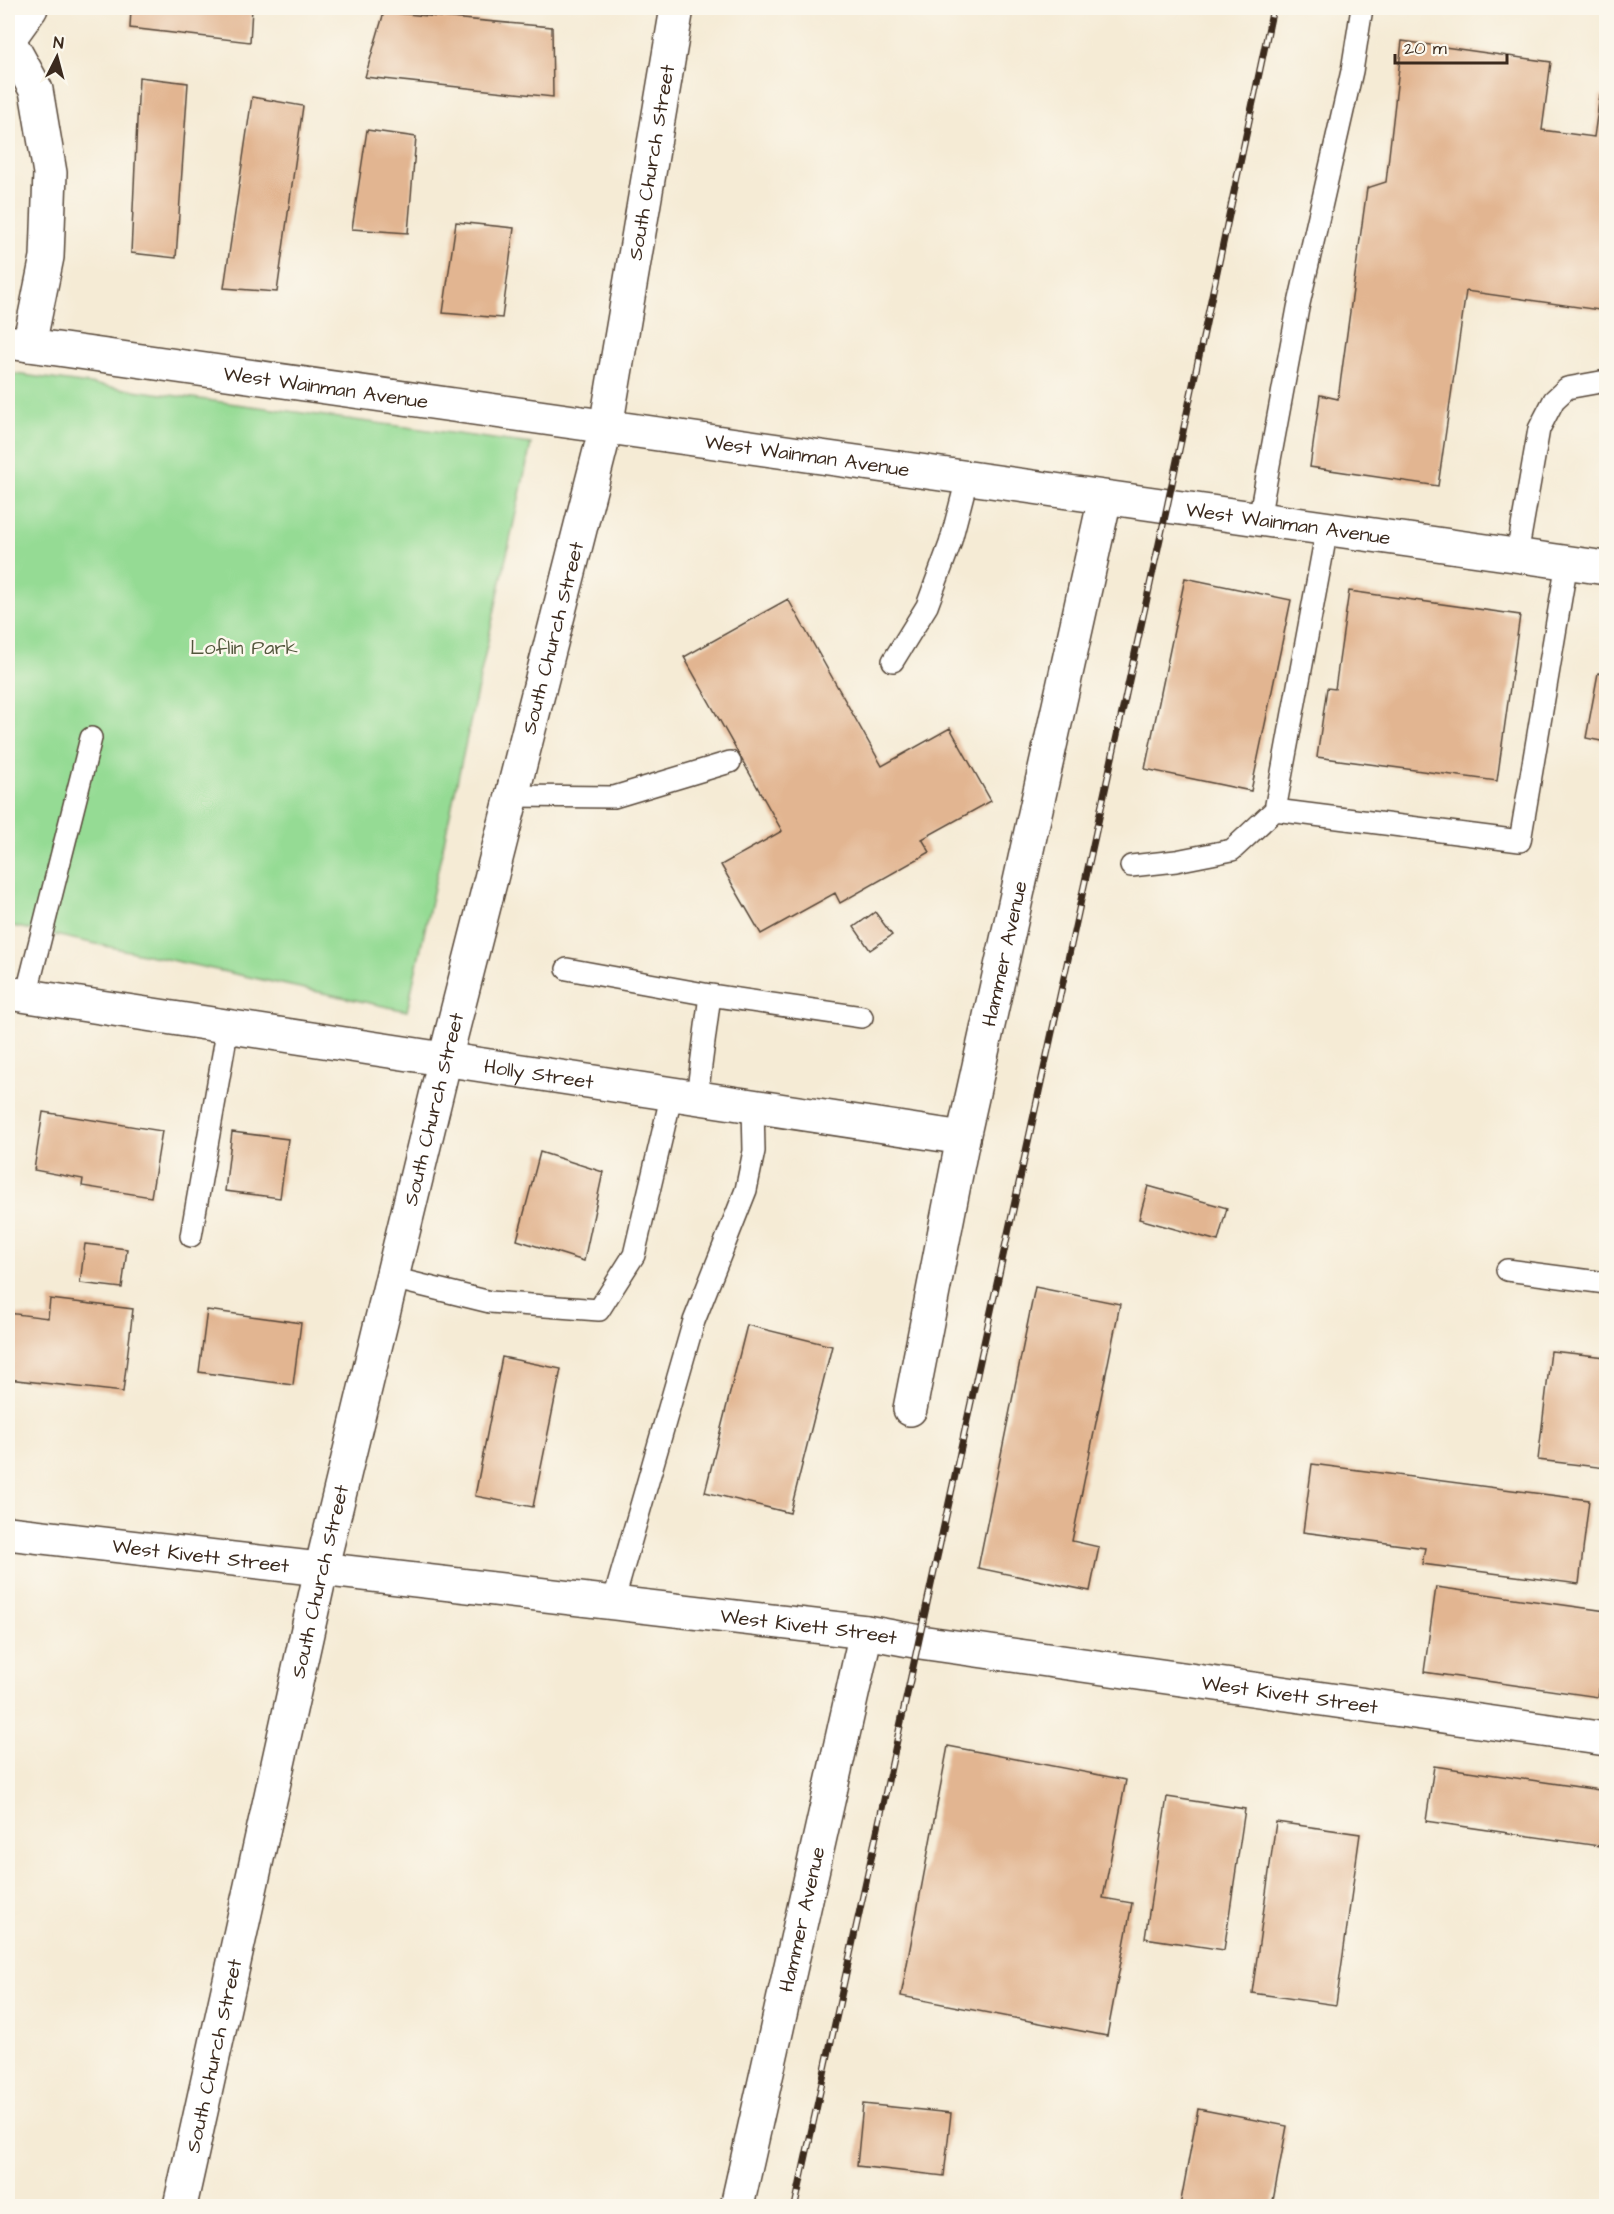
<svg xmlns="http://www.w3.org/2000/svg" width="1614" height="2214" viewBox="0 0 1614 2214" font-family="'Architects Daughter',sans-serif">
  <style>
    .green { fill: #95db94; stroke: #688259; stroke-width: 1.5 }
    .building { fill: #e2b591 }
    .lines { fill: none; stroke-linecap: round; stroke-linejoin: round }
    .service-casing { stroke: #574739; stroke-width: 24 }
    .minor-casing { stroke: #574739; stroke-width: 36 }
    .tertiary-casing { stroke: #574739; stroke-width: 36 }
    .service { stroke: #fff; stroke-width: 21 }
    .minor { stroke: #fff; stroke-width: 33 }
    .tertiary { stroke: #fff; stroke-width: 33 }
    .rail-casing { stroke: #3b2a1e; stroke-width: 7 }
    .rail { stroke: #fbf7ec; stroke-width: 4.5; stroke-dasharray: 14; stroke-linecap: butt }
    .labels { text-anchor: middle; stroke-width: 5; stroke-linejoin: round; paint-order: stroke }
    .street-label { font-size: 20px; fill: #3b2a1e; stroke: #fbf7ec }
    .park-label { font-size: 20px; fill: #52563c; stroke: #fbf7ec }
  </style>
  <rect width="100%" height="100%" fill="#fbf7ec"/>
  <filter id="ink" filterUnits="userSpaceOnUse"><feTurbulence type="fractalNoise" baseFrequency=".0167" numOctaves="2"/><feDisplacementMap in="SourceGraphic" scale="12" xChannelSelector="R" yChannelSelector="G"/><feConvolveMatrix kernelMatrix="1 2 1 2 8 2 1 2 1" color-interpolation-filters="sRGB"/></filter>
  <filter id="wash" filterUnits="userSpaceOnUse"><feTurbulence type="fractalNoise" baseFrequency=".008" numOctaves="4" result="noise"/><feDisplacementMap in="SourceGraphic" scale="24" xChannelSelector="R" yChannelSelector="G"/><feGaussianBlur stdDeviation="1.35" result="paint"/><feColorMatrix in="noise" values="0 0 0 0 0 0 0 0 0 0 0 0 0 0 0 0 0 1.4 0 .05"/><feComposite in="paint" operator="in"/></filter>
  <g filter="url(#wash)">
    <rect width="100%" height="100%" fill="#f5ebd5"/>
    <path class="green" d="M8,373l523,71 -124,567 -399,-86z"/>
    <g id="blocks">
      <path class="building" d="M131,8h121l-2,34 -120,-14z
        M384,12l168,15 1,70 -188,-20z
        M1402,41l149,21 -9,68 52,7 6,-42 6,1v215l-140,-20 -28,195 -128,-19 10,-72 18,4 29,-211 19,-6z
        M139,77l49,6 -12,175 -45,-5z
        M252,97l51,9 -26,186 -53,-4z
        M367,130l49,7 -8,96 -56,-4z
        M456,222l58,6 -12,90 -59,-5z
        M1185,578l106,22 -40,191 -106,-22z
        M1349,591l171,24 -23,166 -180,-24 10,-69 8,1z
        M788,599l94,167 68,-38 41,73 -69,38 8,13 -90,51 -5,-10 -74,41 -40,-69 61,-34 -98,-174z
        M1598,673l8,1v68l-20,-4z
        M875,912l17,23 -22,15 -16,-23z
        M43,1112l119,19 -11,66 -69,-11 1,-7 -49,-9z
        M232,1132l56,7 -8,59 -55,-7z
        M540,1152l63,20 -19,89 -67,-21z
        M1148,1186l79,22 -9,33 -79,-22z
        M85,1244l42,5 -5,39 -42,-5z
        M1035,1287l85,17 -48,237 27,6 -9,44 -112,-23z
        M50,1299l83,10 -10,83 -115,-13v-66l40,5z
        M207,1310l94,13 -8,62 -94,-13z
        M747,1325l85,21 -42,167 -85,-21z
        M1551,1351l55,6v111l-68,-8z
        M502,1357l59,12 -28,138 -58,-11z
        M1312,1464l277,36 -10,84 -157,-20 3,-16 -122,-16z
        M1436,1587l170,24v28l-8,58 -174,-25z
        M948,1746l178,34 -23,118 29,5 -25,133 -206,-40z
        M1434,1766l172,25v56l-180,-26z
        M1167,1797l78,12 -21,141 -79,-12z
        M1276,1822l84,12 -24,171 -84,-12z
        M863,2104l88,9 -7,63 -87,-10z
        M1198,2109l89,17 -15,80h-92z"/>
    </g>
  </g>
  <g filter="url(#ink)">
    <use href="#blocks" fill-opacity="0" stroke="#574739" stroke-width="1.5"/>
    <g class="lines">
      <g class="service-casing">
        <path id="service" d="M1259,519l39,-211 54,-237 10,-63
          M1517,555l22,-126 15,-29 13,-12 39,-7
          M893,661l34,-55 23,-62 17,-65
          M512,796l102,1 116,-35
          M1275,810l52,-281
          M1131,866l45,-5 56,-11 43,-40 245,31 47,-279
          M567,969l143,26
          M26,996l65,-258
          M697,1097l13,-102 152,22
          M191,1236l37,-210
          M1507,1270l99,13
          M392,1278l98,24 109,8 35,-55 38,-162
          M613,1603l81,-282 52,-131 8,-39 -1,-45"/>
      </g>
      <g class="minor-casing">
        <g id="minor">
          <path d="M8,39l28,51 14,83 -3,84 -18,88"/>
          <path d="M8,40l23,-32"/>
          <path id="s1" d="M8,342l1598,226"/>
          <path id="s2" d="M8,993l955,145"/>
          <path id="s3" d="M910,1409l53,-271 142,-640"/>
          <path id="s4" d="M8,1533l858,99 54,10 686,97"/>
          <path id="s5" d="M737,2206l129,-574"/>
        </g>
      </g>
      <g class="tertiary-casing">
        <g id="tertiary">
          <path id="s6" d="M180,2206l141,-636 124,-511 161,-632 71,-419"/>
        </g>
      </g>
      <use href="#service" class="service"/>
      <use href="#minor" class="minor"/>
      <use href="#tertiary" class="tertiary"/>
      <g class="rail-casing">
        <path id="rail" d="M795,2206l372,-1699 106,-499"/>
      </g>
      <use href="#rail" class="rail"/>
    </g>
  </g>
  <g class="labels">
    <g class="street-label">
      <text dy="7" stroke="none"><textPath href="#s6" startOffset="2098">South Church Street</textPath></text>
      <text dy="7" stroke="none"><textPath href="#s1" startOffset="321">West Wainman Avenue</textPath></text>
      <text dy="7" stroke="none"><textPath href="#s1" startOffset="807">West Wainman Avenue</textPath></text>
      <text dy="7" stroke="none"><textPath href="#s1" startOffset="1293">West Wainman Avenue</textPath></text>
      <text dy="7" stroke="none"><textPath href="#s6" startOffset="1612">South Church Street</textPath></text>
      <text dy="7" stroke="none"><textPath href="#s3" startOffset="465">Hammer Avenue</textPath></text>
      <text dy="7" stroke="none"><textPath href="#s2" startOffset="537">Holly Street</textPath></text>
      <text dy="7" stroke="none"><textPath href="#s6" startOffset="1126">South Church Street</textPath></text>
      <text dy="7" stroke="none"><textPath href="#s4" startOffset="194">West Kivett Street</textPath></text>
      <text dy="7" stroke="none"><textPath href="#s6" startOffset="640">South Church Street</textPath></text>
      <text dy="7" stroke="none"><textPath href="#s4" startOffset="806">West Kivett Street</textPath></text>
      <text dy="7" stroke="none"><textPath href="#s4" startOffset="1292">West Kivett Street</textPath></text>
      <text dy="7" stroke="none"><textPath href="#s5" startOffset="294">Hammer Avenue</textPath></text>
      <text dy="7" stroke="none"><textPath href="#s6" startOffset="154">South Church Street</textPath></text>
    </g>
    <g class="park-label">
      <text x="244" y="654">Loflin Park</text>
    </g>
  </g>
  <rect width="1614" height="2214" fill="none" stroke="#fbf7ec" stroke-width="30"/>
  <g transform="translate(57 57) rotate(6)" stroke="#fbf7ec" stroke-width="4.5" paint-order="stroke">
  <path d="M0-4.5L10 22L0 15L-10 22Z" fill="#3b2a1e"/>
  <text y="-9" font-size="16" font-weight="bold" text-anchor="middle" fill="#3b2a1e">N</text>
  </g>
  <path d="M1395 54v9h112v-9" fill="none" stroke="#3b2a1e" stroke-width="3"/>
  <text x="1404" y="54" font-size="18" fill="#3b2a1e" stroke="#fbf7ec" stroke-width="4.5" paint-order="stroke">20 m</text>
</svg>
